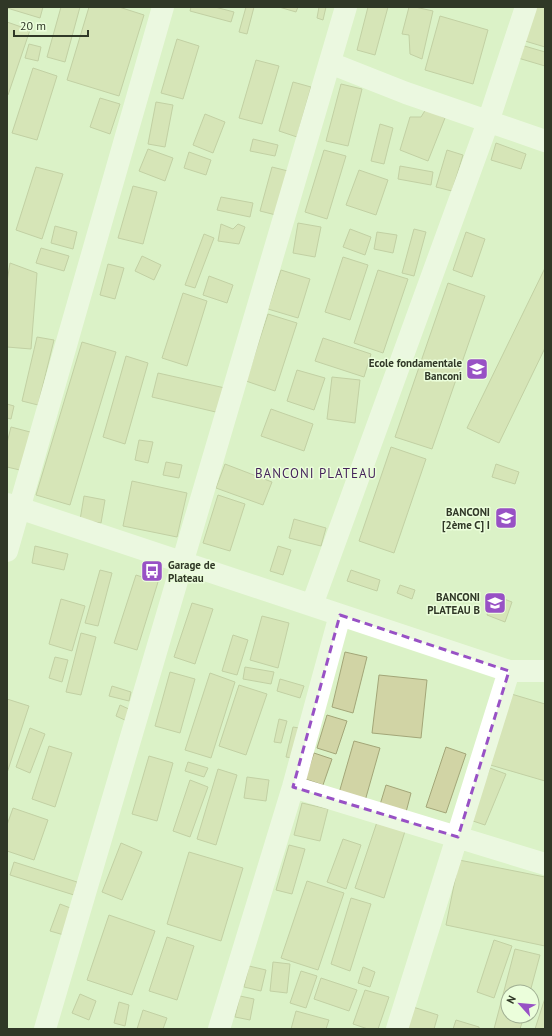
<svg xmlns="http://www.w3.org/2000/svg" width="552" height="1036" viewBox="0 0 552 1036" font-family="'PT Sans',sans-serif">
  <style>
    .building { fill: #d1d4a5; stroke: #a3a678 }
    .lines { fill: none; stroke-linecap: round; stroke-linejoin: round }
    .minor { stroke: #fff; stroke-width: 22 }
    .marked { fill: none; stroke: #9851c5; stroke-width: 3; stroke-dasharray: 8 5; stroke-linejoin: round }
    .labels { text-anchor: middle; stroke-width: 3; stroke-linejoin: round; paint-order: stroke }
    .poi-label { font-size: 11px; font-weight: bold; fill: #303827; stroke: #ebfedb; text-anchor: end }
    .quarter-label { font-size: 13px; letter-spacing: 1px; fill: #45235b; stroke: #ebfedb }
  </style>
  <rect width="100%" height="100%" fill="#dbf2c7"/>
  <path class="building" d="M8,7h35l-3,11 -33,-10z
    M61,7h19l-15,55 -18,-5z
    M89,7h30l25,8 -25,81 -52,-16z
    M191,7h24l19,5 -3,10 -41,-11z
    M246,7h8l-7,27 -8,-2z
    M279,7h19l-2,5z
    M319,7h7l-3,13 -6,-2z
    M368,7h20l-13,48 -18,-5z
    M409,7h6l18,4 -11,48 -12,-5 -1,-19 -7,-1z
    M534,7h11v40l-20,-6z
    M440,16l48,14 -15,54 -48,-14z
    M7,22l23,8 -22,65 -1,-1z
    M177,39l22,7 -16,53 -22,-6z
    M29,44l12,3 -3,14 -13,-3z
    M521,45l24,7v14l-27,-8z
    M256,60l23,6 -17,58 -23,-6z
    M33,68l24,8 -20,64 -25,-7z
    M293,82l18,5 -14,50 -18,-6z
    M341,84l21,5 -14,57 -22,-5z
    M100,98l20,6 -10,30 -20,-7z
    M156,102l17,3 -8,42 -17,-3z
    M426,109l19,9 -17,43 -28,-11 10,-33h11z
    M205,114l20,8 -12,31 -20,-8z
    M380,124l13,4 -9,36 -13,-3z
    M253,139l25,6 -3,11 -25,-5z
    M496,143l30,11 -5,15 -30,-9z
    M148,149l25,9 -8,23 -26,-10z
    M324,150l22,6 -19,63 -22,-7z
    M447,150l16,5 -11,36 -16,-4z
    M189,152l22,8 -5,15 -22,-7z
    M400,166l33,6 -2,13 -33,-6z
    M36,167l27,7 -21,65 -26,-9z
    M272,167l16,4 -12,44 -16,-4z
    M359,170l29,10 -12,35 -30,-10z
    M133,186l24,6 -14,52 -25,-6z
    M221,197l32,6 -3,14 -33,-7z
    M298,223l23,4 -6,30 -22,-4z
    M221,224l12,5 5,-5 7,3 -6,17 -21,-3z
    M55,226l22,6 -4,17 -22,-6z
    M350,229l21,8 -6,18 -22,-8z
    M414,229l12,3 -12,44 -12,-3z
    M377,232l20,3 -4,18 -19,-4z
    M466,232l19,7 -13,38 -19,-7z
    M204,234l10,4 -19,50 -10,-3z
    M41,248l28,8 -5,15 -28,-8z
    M142,256l19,9 -7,15 -19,-9z
    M343,257l25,8 -18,55 -25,-8z
    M10,263l27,10 -6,76 -24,-2v-65z
    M108,264l16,4 -9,31 -15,-4z
    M545,268v80l-46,95 -32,-15z
    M281,270l29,9 -12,39 -30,-9z
    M378,270l30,9 -25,74 -29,-10z
    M209,276l24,9 -6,18 -24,-8z
    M448,283l37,13 -53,153 -37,-12z
    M183,293l24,8 -20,65 -25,-8z
    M268,314l29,9 -22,68 -29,-10z
    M37,337l17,3 -16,65 -16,-4z
    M323,338l48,16 -7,23 -49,-16z
    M82,342l34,10 -46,153 -34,-10z
    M126,356l22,7 -23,81 -22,-7z
    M297,370l28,8 -11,32 -27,-9z
    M158,373l67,15 -5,25 -68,-16z
    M332,377l28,3 -5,43 -28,-4z
    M7,404l7,2 -3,13 -4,-1z
    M271,409l42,15 -9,27 -43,-15z
    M11,427l23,6 -10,38 -17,-4v-24z
    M139,440l14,2 -5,21 -13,-3z
    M391,447l35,12 -32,94 -35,-12z
    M166,462l16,3 -3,13 -16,-3z
    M225,464l47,18 -9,23 -47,-17z
    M496,464l23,8 -4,12 -23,-7z
    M132,481l55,12 -10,44 -54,-11z
    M218,495l27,9 -15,47 -27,-8z
    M84,496l21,4 -4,23 -21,-3z
    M294,519l32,9 -5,18 -32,-8z
    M35,546l33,8 -4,16 -32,-7z
    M278,546l13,4 -8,25 -13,-4z
    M100,570l12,3 -14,53 -13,-3z
    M351,570l29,10 -3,11 -30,-10z
    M136,575l22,7 -21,68 -23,-7z
    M400,585l15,5 -3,9 -15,-6z
    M493,595l19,7 -7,20 -18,-7z
    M61,599l24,7 -13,45 -23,-7z
    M192,603l21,6 -18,55 -21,-7z
    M262,616l27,7 -11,45 -28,-8z
    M81,633l15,4 -15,58 -15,-3z
    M233,635l15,5 -11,35 -15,-4z
    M345,652l22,5 -14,56 -21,-6z
    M55,657l13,3 -6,22 -13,-4z
    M245,667l29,5 -3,12 -28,-5z
    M170,672l25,7 -15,54 -25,-7z
    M210,673l25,9 -24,76 -26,-8z
    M379,675l48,5 -6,58 -49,-5z
    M280,679l24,7 -4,12 -23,-7z
    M239,685l28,9 -21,61 -27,-9z
    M112,686l19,6 -2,9 -20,-5z
    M508,693l37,11v77l-58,-17z
    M7,699l22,7 -22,67z
    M120,705l11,5 -4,11 -11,-5z
    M327,715l20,6 -11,33 -19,-6z
    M279,719l8,2 -6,22 -7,-1z
    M293,727l12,2 -7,30 -12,-2z
    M30,728l15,6 -15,39 -14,-6z
    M354,741l26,7 -15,53 -26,-8z
    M49,746l23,7 -17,54 -23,-8z
    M446,747l20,7 -20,59 -20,-6z
    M314,753l18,6 -9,26 -18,-6z
    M149,756l24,7 -16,58 -25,-7z
    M188,762l20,6 -4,9 -19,-6z
    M490,768l16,6 -21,51 -15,-5z
    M218,769l19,6 -21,70 -19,-6z
    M247,777l22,3 -3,21 -22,-3z
    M190,780l18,7 -18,50 -17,-6z
    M386,785l25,8 -6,23 -26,-8z
    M302,803l26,6 -8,32 -26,-6z
    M13,808l35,12 -14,40 -27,-9v-26z
    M378,819l28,9 -22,70 -29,-10z
    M343,839l18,6 -15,44 -19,-7z
    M121,843l21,9 -20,48 -20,-8z
    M289,845l16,4 -13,45 -16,-4z
    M189,852l54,16 -22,73 -54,-17z
    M459,860l86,17v69l-99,-21z
    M14,862l63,20 -3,13 -64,-20z
    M307,881l37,12 -26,77 -37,-12z
    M351,898l20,6 -21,67 -19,-7z
    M60,904l13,5 -9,26 -14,-4z
    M109,915l46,16 -23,64 -45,-15z
    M167,937l27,9 -17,54 -28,-9z
    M494,940l18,6 -18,52 -17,-6z
    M515,949l25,6 -10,37h-22v24h16l-4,13h-26z
    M273,962l17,2 -3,29 -17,-2z
    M249,966l17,4 -5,21 -17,-4z
    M363,967l12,5 -5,15 -12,-4z
    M301,971l16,5 -11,32 -16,-5z
    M321,978l36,12 -8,21 -35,-12z
    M365,990l24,7 -11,32h-10l-15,-5z
    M80,994l16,7 -7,19 -17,-7z
    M240,996l14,3 -4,21 -15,-3z
    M545,998v31h-10z
    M119,1002l10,3 -4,21 -11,-3z
    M413,1007l25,8 -4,14h-29z
    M143,1010l24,8 -4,11h-26z
    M296,1011l33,9 -3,9h-35z
    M456,1020l23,7v2h-26z"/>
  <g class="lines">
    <path class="minor" d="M330,63l76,30 139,48
      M7,504l502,167h36
      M7,551l156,-544
      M312,605l176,-483 38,-115
      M293,787l252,77
      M45,1029l301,-1022
      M219,1029l74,-242 47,-172
      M397,1029l112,-358"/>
  </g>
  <path d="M0 0H552V1036H0ZM340,615l169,56 -51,166 -165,-50z" fill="#dbf2c7" fill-opacity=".55" fill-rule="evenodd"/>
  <path class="marked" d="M340,615l169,56 -51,166 -165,-50z"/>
  <defs>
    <g id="school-square" transform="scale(1.15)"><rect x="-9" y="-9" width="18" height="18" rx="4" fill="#9851c5" stroke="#ebfedb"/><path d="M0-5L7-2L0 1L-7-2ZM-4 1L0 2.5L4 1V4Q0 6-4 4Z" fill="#fff"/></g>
    <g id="bus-square" transform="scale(1.15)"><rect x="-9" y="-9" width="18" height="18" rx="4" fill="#9851c5" stroke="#ebfedb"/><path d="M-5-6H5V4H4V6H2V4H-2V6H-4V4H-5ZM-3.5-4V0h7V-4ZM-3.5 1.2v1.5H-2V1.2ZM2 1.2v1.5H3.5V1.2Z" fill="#fff"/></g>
  </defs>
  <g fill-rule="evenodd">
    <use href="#school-square" x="477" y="369"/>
    <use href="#school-square" x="506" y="518"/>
    <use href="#bus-square" x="152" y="571"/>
    <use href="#school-square" x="495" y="603"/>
  </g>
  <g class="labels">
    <g class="poi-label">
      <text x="462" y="367">Ecole fondamentale<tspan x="462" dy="13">Banconi</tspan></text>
      <text x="490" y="516">BANCONI<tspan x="490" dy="13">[2ème C] I</tspan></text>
      <text x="168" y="569" text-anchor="start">Garage de<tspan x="168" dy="13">Plateau</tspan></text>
      <text x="480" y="601">BANCONI<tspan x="480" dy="13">PLATEAU B</tspan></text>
    </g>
    <g class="quarter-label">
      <text x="316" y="478">BANCONI PLATEAU</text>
    </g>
  </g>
  <rect width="552" height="1036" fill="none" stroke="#303827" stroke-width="16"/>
  <g transform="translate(520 1004) rotate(297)"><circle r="19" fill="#ebfedb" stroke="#a0af93"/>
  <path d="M0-3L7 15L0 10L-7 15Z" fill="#9851c5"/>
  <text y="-6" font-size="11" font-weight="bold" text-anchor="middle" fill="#303827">N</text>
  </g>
  <path d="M14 30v6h74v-6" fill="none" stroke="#303827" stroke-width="2"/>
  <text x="20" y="30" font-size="12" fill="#303827" stroke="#ebfedb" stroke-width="3" paint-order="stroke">20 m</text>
</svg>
